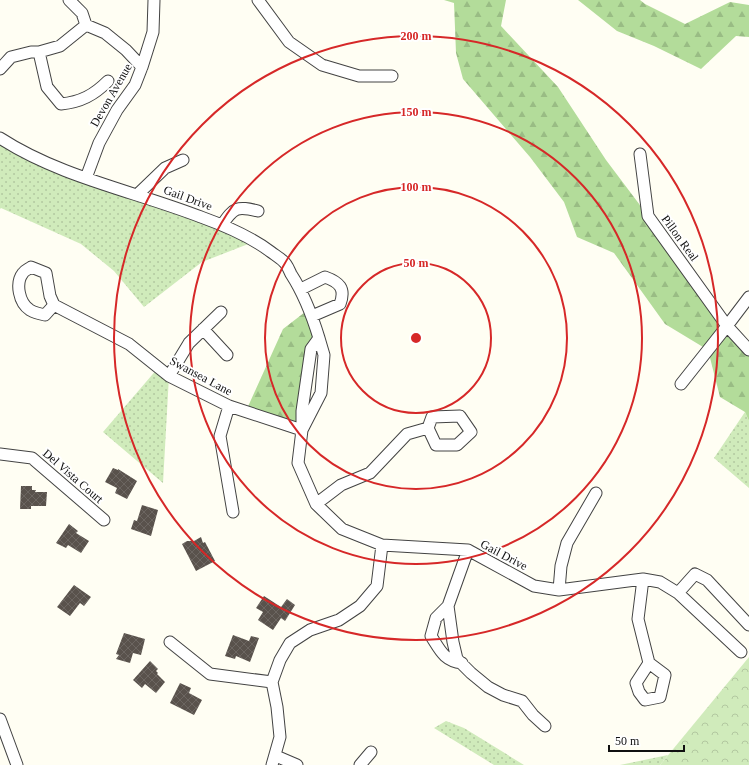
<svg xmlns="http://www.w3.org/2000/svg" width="749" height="765" viewBox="0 0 749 765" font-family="'Times New Roman',serif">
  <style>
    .grass { fill: url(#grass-dots) }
    .forest { fill: url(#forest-firs) }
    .park { fill: url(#park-crowns) }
    .building { fill: url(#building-cross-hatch) }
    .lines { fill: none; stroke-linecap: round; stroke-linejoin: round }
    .minor-casing { stroke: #434343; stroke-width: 13 }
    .minor { stroke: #fff; stroke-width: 11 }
    .ring { fill: none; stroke: #d62828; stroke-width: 2 }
    .labels { text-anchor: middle; stroke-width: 4; stroke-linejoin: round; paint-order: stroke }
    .street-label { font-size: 12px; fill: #101010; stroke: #fff }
    .centre { fill: #d62828; stroke: #fff; stroke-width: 2 }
    .ring-label { font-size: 12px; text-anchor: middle; font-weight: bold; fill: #d62828; stroke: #fff; stroke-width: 4; stroke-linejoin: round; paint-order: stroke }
  </style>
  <defs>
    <pattern id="grass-dots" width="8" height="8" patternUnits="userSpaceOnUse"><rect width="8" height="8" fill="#d0ebbb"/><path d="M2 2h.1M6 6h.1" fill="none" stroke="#b2c8a0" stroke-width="1.8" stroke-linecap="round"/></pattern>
    <pattern id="forest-firs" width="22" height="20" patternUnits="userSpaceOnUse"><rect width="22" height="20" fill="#b3dc9a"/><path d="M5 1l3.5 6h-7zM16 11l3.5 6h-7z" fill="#99bc84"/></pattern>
    <pattern id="park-crowns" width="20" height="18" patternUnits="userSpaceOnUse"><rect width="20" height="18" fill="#d0ebbb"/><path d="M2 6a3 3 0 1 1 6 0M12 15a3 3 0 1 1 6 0" fill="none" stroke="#b2c8a0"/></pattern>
    <pattern id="building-cross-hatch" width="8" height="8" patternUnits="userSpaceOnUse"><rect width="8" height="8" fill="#59524c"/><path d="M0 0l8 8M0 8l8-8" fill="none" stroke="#6c6661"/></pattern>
  </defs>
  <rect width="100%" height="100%" fill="#fffef3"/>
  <path class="grass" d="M0,138l14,9 242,94 -54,21 -58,45 -30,-36 -33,-27 -80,-36 -1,1z
    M158,368l11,8 -6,107 -60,-51z
    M745,412l4,9v67l-35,-30z
    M446,721l18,7 60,37h-30l-60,-37z
    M668,755l-8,10h-40z"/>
  <path class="forest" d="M444,0h62l-5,26 57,61 48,73 143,190v71l-4,-9 -25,-15 -12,-47 -43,-26 -51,-71 -37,-16 -13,-35 -34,-45 -67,-78 -7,-26 -2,-50z
    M578,0h62l5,4 40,20 45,-22 19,3v32l-13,-1 -35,33 -47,-23 -37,-15z
    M309,309l10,29 -17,92 -56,-19 37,-82z"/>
  <path class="park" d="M749,657v108h-89z"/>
  <path class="building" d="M113,468l5,2v-1l19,12 -10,18 -12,-6 2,-5 -12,-6z
    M21,486h11v4h4l-1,2h12l-1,14h-15v3h-11z
    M142,505l16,5 -7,26 -20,-7 3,-9 3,1z
    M69,524l9,7 -2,2 13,8 -8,12 -13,-8 -2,3 -10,-5z
    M201,537l2,6 2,-1 10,19 -19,10 -14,-27 5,-3h7z
    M74,585l17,12 -7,9 -4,-3 -10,13 -13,-9z
    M264,596l17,11 6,-8 8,6 -10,16 -4,-3 -8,12 -15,-10 5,-8 -7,-4z
    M124,633l21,6 -4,16 -8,-2 -3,10 -14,-4 3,-4 -3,-1z
    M233,635l16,6 2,-5 8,2 -9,24 -14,-6 -1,3 -10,-3z
    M150,661l8,8 -2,2 2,2 -1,1 8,8 -9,11 -11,-9 -3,4 -9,-8z
    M180,683l11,5 -2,5 13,7 -8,15 -24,-12z"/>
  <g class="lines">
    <g class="minor-casing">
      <path id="minor" d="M69,0l13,13 4,12
        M258,0l31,42 33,23 37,11h33
        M39,52l8,35 14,17c20,-2 33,-9 47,-23
        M0,69l11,-12 20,-5h8l21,-6 26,-21 19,8 21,17 16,17
        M0,138c60,39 134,53 201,79 25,9 49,19 70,35 4,3 9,6 12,9 4,3 6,9 8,13 13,20 21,41 28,64
        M640,154l8,62 79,110 -46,58
        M86,178l13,-35 18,-33 18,-25 7,-18 11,-35 1,-32
        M138,194l27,-26 18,-8
        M222,225c12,-18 15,-19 36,-14
        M301,289l24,-12c14,5 21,11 15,27l-28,12
        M749,297l-22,29 22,24
        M54,305l-9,10c-5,-1 -10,-2 -15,-5 -11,-7 -15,-27 -7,-37 2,-3 6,-4 8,-6l15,6 4,23 4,9 75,39 40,32 60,30 73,24
        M203,329l24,26
        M169,376l20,-33 32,-31
        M229,406l-9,30 13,76
        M460,416l11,16 -14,13h-21l-8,-17 4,-11z
        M302,430l19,-37 3,-38 -5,-17 -8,11 -9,62v19l-4,33 18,41 26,25 40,16 86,5 66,36 25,4 84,-11 17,3 18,11 63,59
        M0,454l32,4 72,62
        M316,504l25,-19 29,-12 37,-39 21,-6
        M468,550l-20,56 5,36 4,17 14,14 17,14 15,8 19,6 11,14 12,11
        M643,579l-5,40 11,44 16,12 -5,22 -15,3 -6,-8 -3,-9 13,-20
        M559,590l2,-24 6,-23 29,-50
        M678,593l17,-19 12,6 42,45
        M448,606l-12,12 -5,18c9,14 13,25 31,27
        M170,642l40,32 62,8
        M0,719l17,46
        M276,756l21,9
        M272,765l8,-28 -3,-30 -5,-25 8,-22 10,-17 20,-13 29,-10 21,-14 17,-20 5,-41
        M360,765l11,-13"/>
    </g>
    <use href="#minor" class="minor"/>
  </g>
  <g class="ring">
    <circle cx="416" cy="338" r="75"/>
    <circle cx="416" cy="338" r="151"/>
    <circle cx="416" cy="338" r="226"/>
    <circle cx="416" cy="338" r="302"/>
  </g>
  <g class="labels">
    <g class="street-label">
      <text transform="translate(111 95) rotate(-60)" y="4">Devon Avenue</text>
      <text transform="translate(188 198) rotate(20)" y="4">Gail Drive</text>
      <text transform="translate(680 238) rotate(54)" y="4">Pillon Real</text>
      <text transform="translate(201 376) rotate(28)" y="4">Swansea Lane</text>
      <text transform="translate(73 476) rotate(41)" y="4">Del Vista Court</text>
      <text transform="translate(504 555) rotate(28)" y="4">Gail Drive</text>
    </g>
  </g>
  <circle cx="416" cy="338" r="6" class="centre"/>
  <g class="ring-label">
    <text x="416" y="40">200 m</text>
    <text x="416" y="116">150 m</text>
    <text x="416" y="191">100 m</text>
    <text x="416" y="267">50 m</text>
  </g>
  <path d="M609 745v6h75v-6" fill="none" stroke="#101010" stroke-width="2"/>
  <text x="615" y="745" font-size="12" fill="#101010" stroke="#ffffff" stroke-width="3" paint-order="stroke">50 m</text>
</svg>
